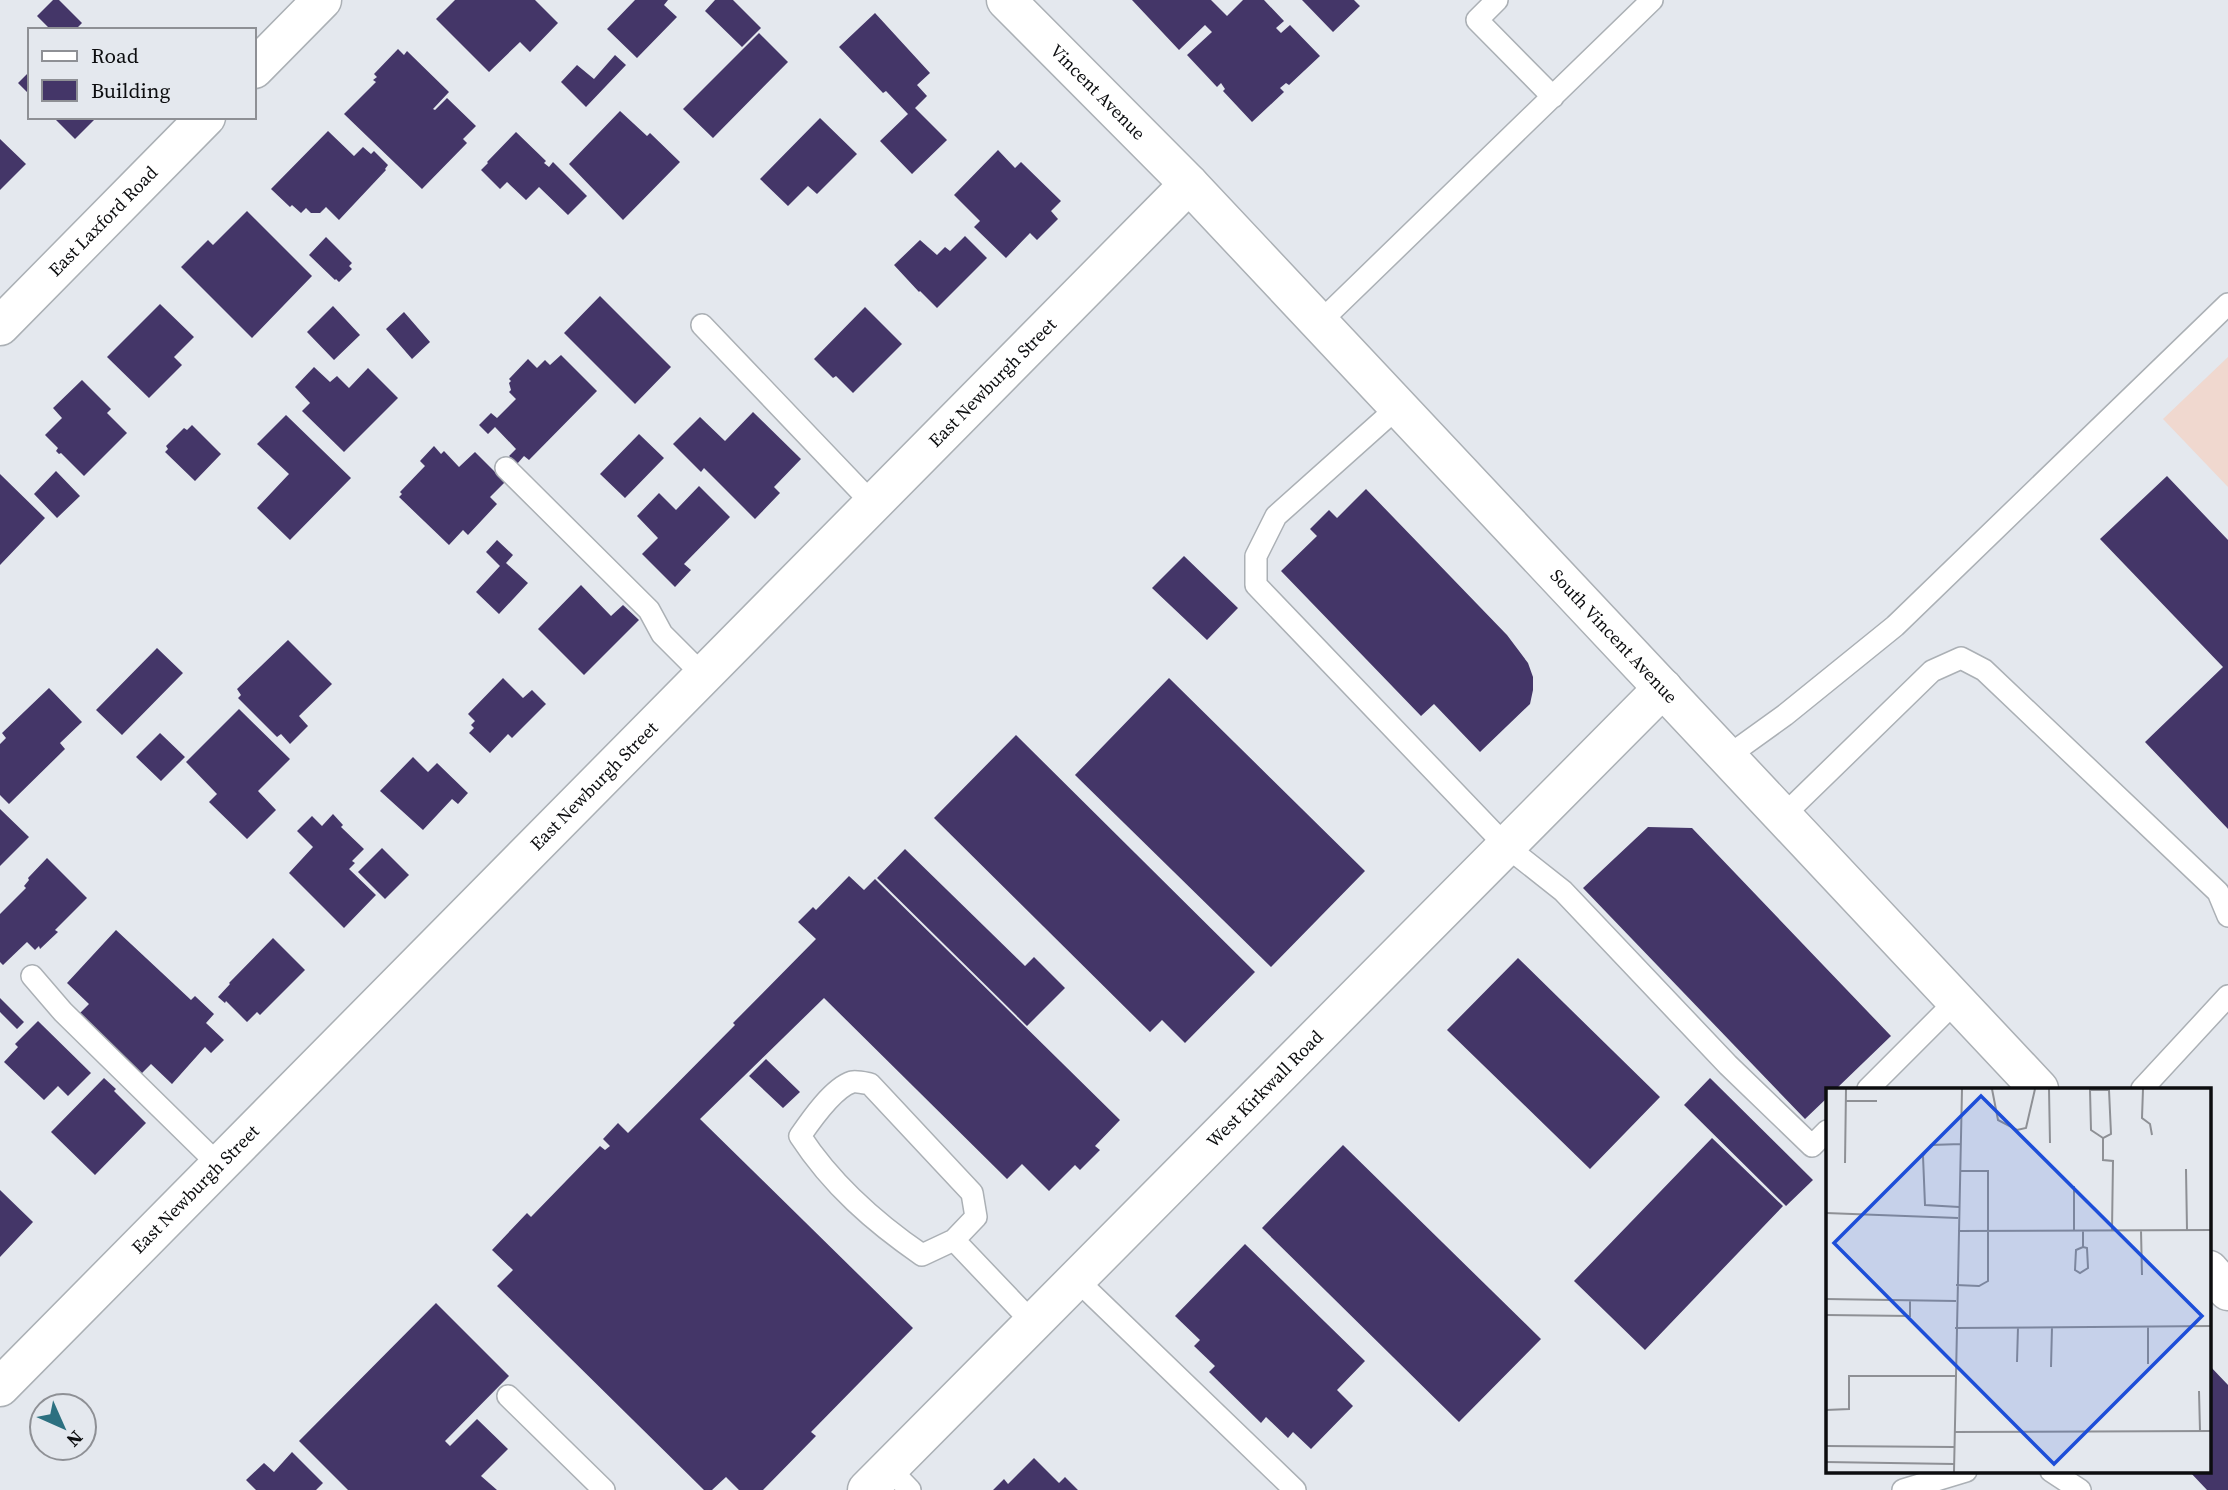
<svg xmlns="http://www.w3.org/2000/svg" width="2228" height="1490" viewBox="0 0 2228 1490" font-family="'Source Serif 4',serif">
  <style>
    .industrial { fill: #f0d8cf }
    .building { fill: #443668 }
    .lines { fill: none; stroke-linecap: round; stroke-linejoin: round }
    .service-casing { stroke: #abb0b5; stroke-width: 24 }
    .minor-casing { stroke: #abb0b5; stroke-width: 41 }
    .tertiary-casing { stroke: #abb0b5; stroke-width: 41 }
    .service { stroke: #fff; stroke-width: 21 }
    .minor { stroke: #fff; stroke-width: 38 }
    .tertiary { stroke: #fff; stroke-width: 38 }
    .labels { text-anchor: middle; stroke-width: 7; stroke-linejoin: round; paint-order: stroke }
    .street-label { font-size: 18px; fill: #0c0d0f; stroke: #e4e8ee }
    .inset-road { fill: none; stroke: #8e9095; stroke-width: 2 }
    .view { fill: #1d4ed8; fill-opacity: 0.15; stroke: #1d4ed8; stroke-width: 3.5 }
    .inset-edge { fill: none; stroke: #0c0d0f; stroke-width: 3.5 }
  </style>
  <rect width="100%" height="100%" fill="#e4e8ee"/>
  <path class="industrial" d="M2228,357v130l-65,-68z"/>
  <path class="building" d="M53,0h6l23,23 -7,7h-24l-14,-14z
    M455,0h80l23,23 -28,29 -10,-10 -31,30 -53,-53z
    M635,0h33l-4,5 13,12 -40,41 -30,-29z
    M715,0h18l28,28 -19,19 -37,-36z
    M1132,0h79l16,16 16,-16h21l20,21 -8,7 5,5 9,-8 30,31 -31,29 -3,-2 -6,5 4,4 -32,30 -29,-31 2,-2 -4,-6 -4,4 -30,-32 25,-23 -7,-7 -26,25z
    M1302,0h52l6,6 -27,26z
    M875,13l55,60 -13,12 10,11 -12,12 32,32 -35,34 -32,-33 28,-27 -22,-23 -3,2 -44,-46z
    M759,33l29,29 -75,76 -30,-29z
    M398,49l6,6 3,-4 42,41 -16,17 2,1 12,-12 29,28 -13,13 4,4 -45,46 -78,-75 32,-32 -3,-2 4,-3 -3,-3z
    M615,55l11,10 -40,42 -25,-25 16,-17 17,14z
    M30,71v24l-12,-12z
    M620,111l27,25 3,-3 30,29 -57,58 -54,-56z
    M53,117h44l-22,22z
    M820,118l37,36 -40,40 -9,-8 -20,20 -28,-27z
    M328,131l26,25 9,-9 8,7 3,-3 14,14 -3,4 1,1 -47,50 -13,-13 -6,6h-9l-5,-5 -5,5 -9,-8 -2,2 -19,-18z
    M516,132l30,29 -2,2 5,4 4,-5 34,34 -19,19 -29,-28 -13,13 -19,-18 -7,7 -19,-19 7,-7 -1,-1z
    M0,139l26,25 -26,26z
    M998,150l17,18 6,-6 40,39 -10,10 7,8 -21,21 -7,-7 -24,25 -32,-31 6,-6 -26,-26z
    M247,211l65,65 -60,62 -71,-71 27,-27 5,5z
    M965,236l22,22 -50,50 -17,-17 -1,1 -25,-27 26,-25 17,15 8,-8 5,4z
    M326,237l26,26 -3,3 3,3 -13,13 -3,-3 -1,1 -26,-25z
    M600,296l71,71 -36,37 -71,-71z
    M160,304l34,33 -20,20 8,8 -33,33 -42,-41z
    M333,306l27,29 -26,25 -27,-28z
    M865,307l37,37 -49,49 -17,-17 -3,2 -19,-19z
    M404,312l26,30 -18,17 -26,-30z
    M561,355l36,36 -68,69 -5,-4 -7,8 -8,-8 7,-7 -21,-22 -7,7 -9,-9 12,-12 6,5 19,-19 -7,-7 2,-2 -2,-7 2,-2 -2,-2 19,-20 9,9 8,-8 5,5z
    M314,367l16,15 7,-6 12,12 19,-20 30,30 -54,54 -42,-41 8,-8 -15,-16z
    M82,380l29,29 -4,4 20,20 -43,43 -23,-23 -2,1 -3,-3 2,-3 -13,-13 17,-17 -9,-10z
    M753,412l48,47 -27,28 6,6 -25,26 -51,-51 -3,4 -28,-28 27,-27 25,24z
    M286,415l65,63 -61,62 -33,-32 32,-34 -32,-30z
    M192,425l29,29 -26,27 -30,-29 3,-3 -2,-3 18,-18 3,2z
    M639,434l25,24 -39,40 -25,-24z
    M434,446l7,8 3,-3 15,16 16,-15 30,30 -15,15 7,7 -29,31 -5,-5 -14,15 -50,-48 3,-3 -2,-2 25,-26 -5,-5z
    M56,471l24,25 -23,22 -23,-24z
    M0,474l45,44 -45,47z
    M2167,476l61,64v289l-83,-87 78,-75 -123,-128z
    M699,486l31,31 -46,47 7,6 -16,17 -33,-33 16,-16 -21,-22 22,-23 17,17z
    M1366,489l141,146 21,28 5,14v13l-3,14 -50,48 -46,-48 -13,12 -140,-145 36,-35 -7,-7 19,-19 8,8z
    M497,540l16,15 -7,8 22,20 -29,31 -23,-22 24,-26 -14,-14z
    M1184,556l54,52 -31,32 -55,-52z
    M581,585l30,31 12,-11 16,15 -55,55 -46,-46z
    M288,640l44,44 -33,32 9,10 -18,18 -9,-10 -4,3 -39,-39 3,-3 -4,-6z
    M157,648l26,25 -61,62 -26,-25z
    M503,678l20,20 9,-8 14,14 -34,34 -4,-4 -18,19 -21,-20 5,-5 -3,-3 4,-4 -7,-7z
    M1169,678l196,193 -94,96 -196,-192z
    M49,688l33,34 -22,21 5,6 -56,55 -9,-9v-51l6,-6 -4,-5z
    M239,709l51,50 -32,32 18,19 -29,29 -38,-37 8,-8 -31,-32z
    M160,733l25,24 -24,24 -25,-24z
    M1016,735l239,237 -70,71 -23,-23 -12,12 -216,-214z
    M413,757l15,15 9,-9 31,30 -10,11 -6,-5 -29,31 -43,-39z
    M0,809l29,28 -29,29z
    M333,814l10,11 -2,2 23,22 -12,12 3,2 -6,6 27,26 -32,33 -55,-55 24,-26 -16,-16 15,-15 10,10z
    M1648,827l44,1 199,208 -55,53h-9v9l-22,21 -222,-231z
    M382,848l27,27 -24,24 -27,-27z
    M905,849l120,117 9,-9 31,31 -38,38 -150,-148z
    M47,858l40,40 -32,32 3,2 -18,17 -1,-3 -4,4 -8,-8 -24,23 -3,-3v-48l26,-26 -2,-2 5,-6 -1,-2z
    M849,876l15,14 11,-11 245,241 -25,26 5,4 -20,20 -5,-5 -26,26 -27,-27 -15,15 -183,-181 -124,121 213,209 -102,104 5,4 -53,54h-24l-13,-13 -14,13h-8l-207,-204 16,-16 -21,-20 35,-37 4,4 69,-71 5,4 5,-4 -7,-7 15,-16 10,10 107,-108 -2,-2 83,-84 -18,-17 15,-15 3,3z
    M116,930l75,70 4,-4 19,18 -8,9 18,17 -13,13 -6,-6 -33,37 -21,-20 -12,12 -63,-59 13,-13 -22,-21z
    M273,938l32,32 -45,45 -3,-3 -10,10 -21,-21 -1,2 -7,-6 12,-13 -1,-1z
    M1518,958l142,139 -70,72 -143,-139z
    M0,998l24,24 -7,7 -17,-17z
    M38,1021l53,52 -23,23 -10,-10 -14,14 -40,-38 14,-15 -3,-3z
    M766,1059l34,33 -17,16 -34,-32z
    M104,1078l12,11 -2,2 32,32 -51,52 -44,-43z
    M1710,1078l103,102 -27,26 -102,-101z
    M1712,1138l71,68 -138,144 -71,-69z
    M1343,1145l198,194 -82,83 -197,-194z
    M0,1190l33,32 -33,35z
    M1245,1244l120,117 -28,29 16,16 -42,43 -18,-17 -5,6 -22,-21 -5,6 -52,-51 6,-6 -21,-20 6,-6 -25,-24z
    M436,1303l73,73 -64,65 5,5 27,-27 31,30 -27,27 16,14h-149l-49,-49z
    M2209,1365l19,20v105h-21l-18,-19h20z
    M292,1452l31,31 -7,7h-60l-10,-10 18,-17 10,9z
    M1034,1458l25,25 6,-6 13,13h-85l11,-11 4,5z"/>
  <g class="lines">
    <g class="service-casing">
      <path id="service" d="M1497,0l-20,20 76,77
        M1319,323l333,-323
        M702,325l171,179
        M1398,407l-122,109 -20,40v29l250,261 57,45 165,174 84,81 15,-15
        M506,468l143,142 13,24 41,41
        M1728,756l57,-41 110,-89 333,-322
        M1783,816l149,-145 29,-13 23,12 234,222 10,24
        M32,976l31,36 156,153
        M1868,1089l88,-88
        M2142,1089l86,-93
        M954,1240l-32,15c-48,-33 -90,-70 -122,-119 11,-16 33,-48 52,-54 5,-1 13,1 18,2l102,109 4,24 -22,23 79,83
        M1076,1279l219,211
        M508,1396l96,94
        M889,1468l21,22
        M2051,1471l29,19
        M1903,1490l63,-19"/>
    </g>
    <g class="minor-casing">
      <g id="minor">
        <path d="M254,69l68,-69"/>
        <path id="s1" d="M0,326l206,-209"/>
        <path id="s2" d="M0,1387l1189,-1203"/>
        <path id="s3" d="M867,1490l796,-802"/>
      </g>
    </g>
    <g class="tertiary-casing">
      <g id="tertiary">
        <path id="s4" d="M1006,0l183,184 850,905"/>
        <path d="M2209,1270l19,21"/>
      </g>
    </g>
    <use href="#service" class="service"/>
    <use href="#minor" class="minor"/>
    <use href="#tertiary" class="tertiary"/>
  </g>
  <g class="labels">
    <g class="street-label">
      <text dy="6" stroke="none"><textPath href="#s4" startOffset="130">Vincent Avenue</textPath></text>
      <text dy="6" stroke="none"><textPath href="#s1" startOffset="147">East Laxford Road</textPath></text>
      <text dy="6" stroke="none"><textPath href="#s2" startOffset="1412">East Newburgh Street</textPath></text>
      <text dy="6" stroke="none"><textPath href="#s4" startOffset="880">South Vincent Avenue</textPath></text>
      <text dy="6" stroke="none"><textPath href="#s2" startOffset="845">East Newburgh Street</textPath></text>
      <text dy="6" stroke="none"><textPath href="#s3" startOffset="565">West Kirkwall Road</textPath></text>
      <text dy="6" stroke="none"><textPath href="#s2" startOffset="278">East Newburgh Street</textPath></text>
    </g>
  </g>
  <g transform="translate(1826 1088)">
    <rect width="385" height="385" fill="#e4e8ee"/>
    <path class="inset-road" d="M166,1l6,31 19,10 9,-2 9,-39M223,1l1,54M317,1l-1,29 8,6 2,11M20,13h31M277,50l-12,-8 -1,-40h19l2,44 -8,4v22l10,1 -1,69M19,75l1,-74M360,81l1,61M248,98v45M133,119l-34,-2 -2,-49 8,-11 30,-1M0,125l132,5M315,142l1,45M132,143l253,-1M257,159l4,1 1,20 -8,5 -5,-3 1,-20 7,-3v-16M130,197l23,1 9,-5v-110h-28M0,211l130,2M0,227l84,1v-16M129,240l256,-2M191,274l1,-35M322,276v-37M225,279l1,-40M373,303l1,40M0,322l23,-1v-33h106M128,344l257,-1M0,358l128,1M0,374l128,2M128,384l8,-383"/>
    <path class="view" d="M155,8l221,220 -148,148 -220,-221z"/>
    <rect width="385" height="385" class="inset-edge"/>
  </g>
  <rect x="28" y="28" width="228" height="91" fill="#e4e8ee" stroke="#8e9095" stroke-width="2"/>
  <rect x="42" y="51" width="35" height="10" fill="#ffffff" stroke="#8e9095" stroke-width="2"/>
  <text x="91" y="63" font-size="21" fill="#0c0d0f">Road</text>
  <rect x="42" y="80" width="35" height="21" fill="#443668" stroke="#8e9095" stroke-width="2"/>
  <text x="91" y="98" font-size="21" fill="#0c0d0f">Building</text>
  <g transform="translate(63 1427) rotate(135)"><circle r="33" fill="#e4e8ee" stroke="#8e9095" stroke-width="2"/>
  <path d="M0-5L12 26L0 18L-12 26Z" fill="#2c7080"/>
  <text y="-10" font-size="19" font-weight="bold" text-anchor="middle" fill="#0c0d0f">N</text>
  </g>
</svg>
